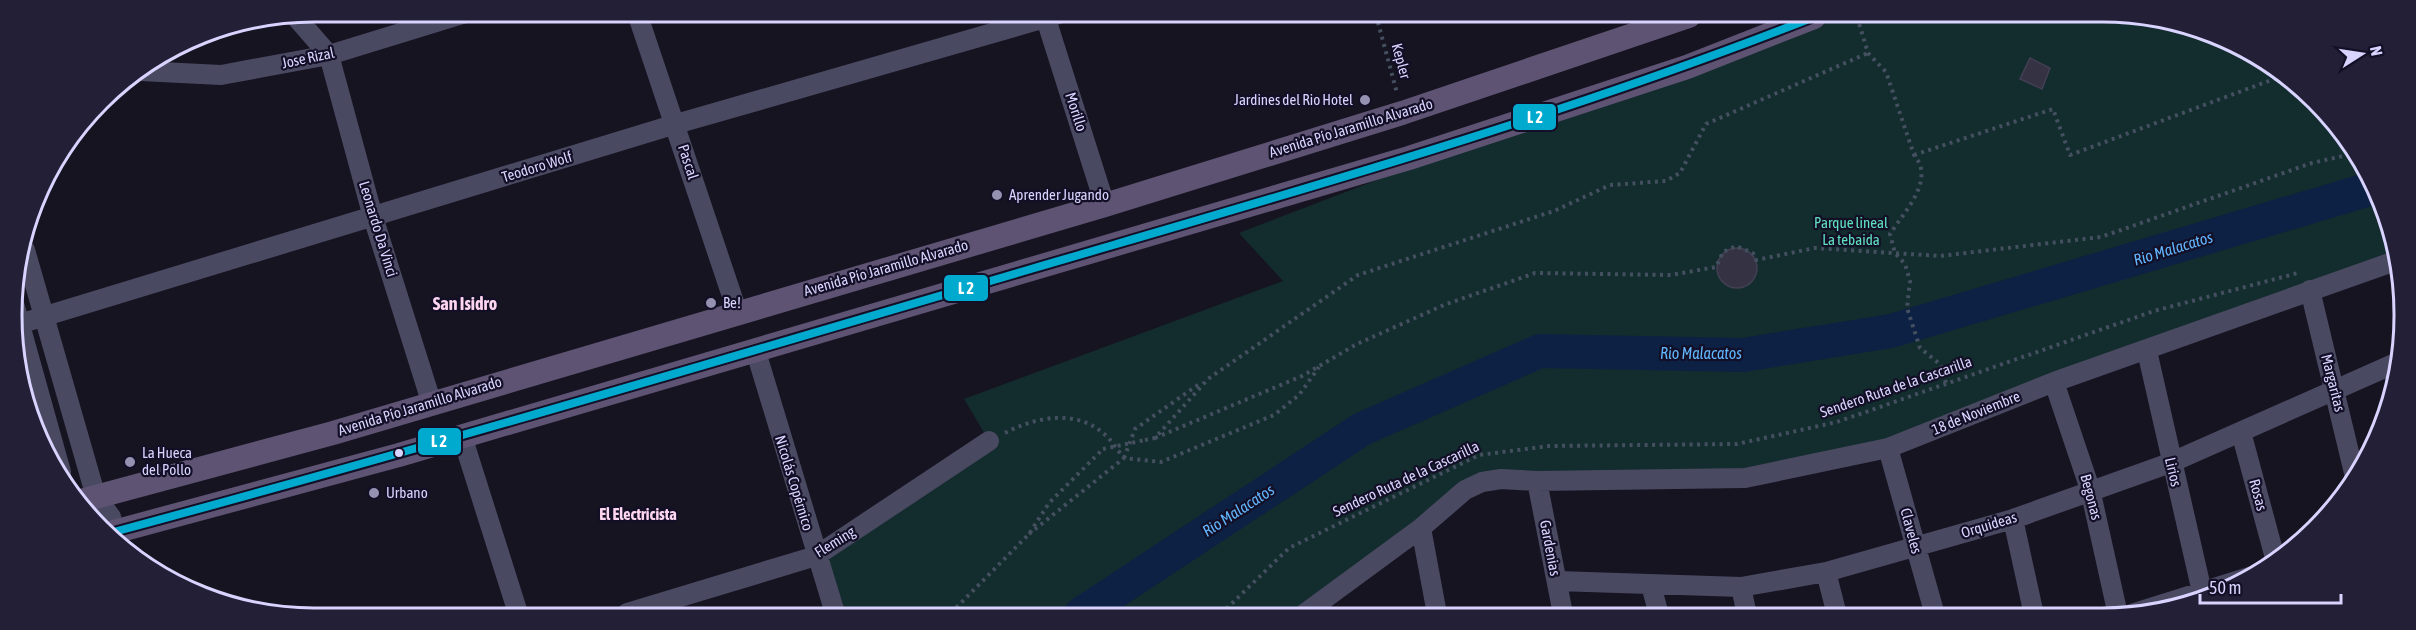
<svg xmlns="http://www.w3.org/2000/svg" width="2416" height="630" viewBox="0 0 2416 630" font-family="'Asap Condensed',sans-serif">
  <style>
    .green { fill: #132c2d }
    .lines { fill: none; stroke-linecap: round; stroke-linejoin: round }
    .river { stroke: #0d2144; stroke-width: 34 }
    .building { fill: #343243; stroke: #433f54; stroke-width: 1.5 }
    .path { stroke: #44505f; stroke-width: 4; stroke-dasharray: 3 4.5; stroke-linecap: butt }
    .minor { stroke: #4a4962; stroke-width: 20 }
    .major { stroke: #5e5373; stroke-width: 24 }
    .path-bridge { stroke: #44505f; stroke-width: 4; stroke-dasharray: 3 4.5; stroke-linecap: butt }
    .bus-1-casing { stroke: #130f26; stroke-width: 12 }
    .bus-1 { stroke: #00a9ce; stroke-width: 8 }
    .poi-dot { fill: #9591b1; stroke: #130f26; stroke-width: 2 }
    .bus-dot { fill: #d9d4ff; stroke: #130f26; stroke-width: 2 }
    .labels { text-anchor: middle; stroke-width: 4.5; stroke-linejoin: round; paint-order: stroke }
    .street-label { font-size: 15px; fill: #d9d4ff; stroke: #130f26 }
    .poi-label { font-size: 15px; fill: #d9d4ff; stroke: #130f26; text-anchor: start }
    .park-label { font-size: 15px; fill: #5fe0c0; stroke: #130f26 }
    .water-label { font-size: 16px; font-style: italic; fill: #62b6ff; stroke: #130f26 }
    .neighbourhood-label { font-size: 16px; font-weight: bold; fill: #ffd6f0; stroke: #130f26 }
    .quarter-label { font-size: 18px; font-weight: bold; fill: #ffd6f0; stroke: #130f26 }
    .rim { fill: none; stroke: #d9d4ff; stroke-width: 3 }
    .line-badge { stroke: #130f26; stroke-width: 2 }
    .badge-label { font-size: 16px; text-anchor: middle; font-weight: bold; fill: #fff }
  </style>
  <rect width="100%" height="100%" fill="#161421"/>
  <path class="green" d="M1814,17l346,1 109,45 84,83 45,110 -510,192 -143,30 -263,4 -178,132 -469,-1 -19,-57 173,-115 -25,-42 319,-118 -44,-48 333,-128z"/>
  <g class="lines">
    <path class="river" d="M1081,614l281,-185 178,-78 203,4 148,-24 479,-142"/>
  </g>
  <path class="building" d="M2030,58l20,10 -8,21 -22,-10z
    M1717 268a20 20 0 1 1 40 0a20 20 0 1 1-40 0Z"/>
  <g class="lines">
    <path class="path" d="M1376,15l21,78
      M1857,17l11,36 18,19 28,83c22,25 -10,57 -24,79l5,19 10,11 5,17 -3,27 13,40 21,17 5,18
      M1914,155l139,-46 17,46 212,-79
      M1005,433c30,-16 70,-24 98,0 8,6 14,17 21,25
      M1155,438l147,-62 55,-32 87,-39 91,-32 136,2 45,-8 7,-15 13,-6 17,7 3,7 59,-12 125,8 161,-19 211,-74 44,-10
      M1145,440l10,-2 53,-59 150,-104 196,-64 56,-26 56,-4 14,-8 26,-49 162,-71
      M1124,458l11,-29 67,-47
      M1029,534l95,-76 37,4 113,-47 25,-20 20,-28
      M951,613l78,-79 20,-31 54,-54
      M1221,614l68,-66 190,-93 70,-9 188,-2 100,-22 317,-111 144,-38"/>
    <path class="minor" d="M637,13l100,298
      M295,16l34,39 44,162 58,184
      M1046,19l59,186
      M141,71l80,4 108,-20 140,-43
      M25,250l71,247 15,20 6,22
      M2310,290l45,187
      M13,300l48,172
      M16,325l660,-201 383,-110
      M2147,351l55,241
      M756,352l79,261
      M2054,382l36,107 28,126
      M2241,432l34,126
      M462,436l56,177
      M1888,448l47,167
      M1537,481l26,133
      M2013,519l21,96
      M1421,528l16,86
      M1826,572l11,43
      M1557,581l184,6 85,-15 187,-53 157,-56 228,-101
      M1651,585l8,30
      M1741,587l6,28
      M627,613l189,-57 173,-115
      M1304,614l117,-86 44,-38 17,-8 19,-3 36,2 208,-3 143,-30 166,-66 344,-122
      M2128,615l121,-38"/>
    <path class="major" d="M77,502l256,-69 772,-228 297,-92 287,-97
      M110,533l289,-78 1010,-297 278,-91 127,-50"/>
    <path class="path-bridge" d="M1103,449l42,-9"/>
    <g class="bus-1-casing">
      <path id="bus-1" d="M110,533c309,-83 615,-174 921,-264 263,-77 527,-151 783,-252"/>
    </g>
    <use href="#bus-1" class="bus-1"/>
  </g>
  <g class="poi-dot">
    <circle cx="1365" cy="100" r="6"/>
    <circle cx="997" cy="195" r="6"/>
    <circle cx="711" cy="303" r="6"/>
    <circle cx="130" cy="462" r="6"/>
    <circle cx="374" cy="493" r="6"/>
  </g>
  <circle class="bus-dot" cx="399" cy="453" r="5"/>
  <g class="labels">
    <g class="street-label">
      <text transform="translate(308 58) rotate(-12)" y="5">Jose Rizal</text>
      <text transform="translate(1401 61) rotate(75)" y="5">Kepler</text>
      <text transform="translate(1076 112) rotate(72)" y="5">Morillo</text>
      <text transform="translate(1351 128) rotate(-17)" y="5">Avenida Pío Jaramillo Alvarado</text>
      <text transform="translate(688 162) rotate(72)" y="5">Pascal</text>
      <text transform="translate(537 167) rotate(-17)" y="5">Teodoro Wolf</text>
      <text transform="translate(378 229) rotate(73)" y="5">Leonardo Da Vinci</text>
      <text transform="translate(886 268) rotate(-16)" y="5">Avenida Pío Jaramillo Alvarado</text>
      <text transform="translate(2333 383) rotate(76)" y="5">Margaritas</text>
      <text transform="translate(1896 387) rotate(-19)" y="5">Sendero Ruta de la Cascarilla</text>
      <text transform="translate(420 406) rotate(-17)" y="5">Avenida Pío Jaramillo Alvarado</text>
      <text transform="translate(1976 413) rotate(-22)" y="5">18 de Noviembre</text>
      <text transform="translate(2173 472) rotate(77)" y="5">Lirios</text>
      <text transform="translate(1406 479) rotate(-25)" y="5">Sendero Ruta de la Cascarilla</text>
      <text transform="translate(794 483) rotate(73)" y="5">Nicolás Copérnico</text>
      <text transform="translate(2258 495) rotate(75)" y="5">Rosas</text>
      <text transform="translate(2091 497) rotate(75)" y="5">Begonas</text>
      <text transform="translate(1989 525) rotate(-17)" y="5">Orquideas</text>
      <text transform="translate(1911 531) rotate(75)" y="5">Claveles</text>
      <text transform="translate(835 542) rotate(-32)" y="5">Fleming</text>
      <text transform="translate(1550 548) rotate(79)" y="5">Gardenias</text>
    </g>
    <g class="poi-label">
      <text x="1353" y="105" text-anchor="end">Jardines del Rio Hotel</text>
      <text x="1009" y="200">Aprender Jugando</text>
      <text x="723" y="308">Be!</text>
      <text x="142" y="458">La Hueca<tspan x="142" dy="17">del Pollo</tspan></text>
      <text x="386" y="498">Urbano</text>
    </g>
    <g class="park-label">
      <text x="1851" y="228">Parque lineal<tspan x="1851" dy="17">La tebaida</tspan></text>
    </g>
    <g class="water-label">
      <text transform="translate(2173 248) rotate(-17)" y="6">Rio Malacatos</text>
      <text x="1701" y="359">Rio Malacatos</text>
      <text transform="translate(1238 510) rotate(-33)" y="6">Rio Malacatos</text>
    </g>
    <g class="neighbourhood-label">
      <text x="638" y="520">El Electricista</text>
    </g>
    <g class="quarter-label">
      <text x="465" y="310">San Isidro</text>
    </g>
  </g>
  <path d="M0 0H2416V630H0ZM314 22H2102A292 292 0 0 1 2394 314V316A292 292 0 0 1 2102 608H314A292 292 0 0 1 22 316V314A292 292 0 0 1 314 22Z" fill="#231f37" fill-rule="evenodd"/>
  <path class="rim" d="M314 22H2102A292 292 0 0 1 2394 314V316A292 292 0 0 1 2102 608H314A292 292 0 0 1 22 316V314A292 292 0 0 1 314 22Z"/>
  <g class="line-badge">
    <rect x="1512" y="103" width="45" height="28" rx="6" fill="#00a9ce"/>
    <rect x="943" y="274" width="46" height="28" rx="6" fill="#00a9ce"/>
    <rect x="417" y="427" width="45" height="29" rx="6" fill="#00a9ce"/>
  </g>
  <g class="badge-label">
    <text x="1535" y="123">L 2</text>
    <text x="966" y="294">L 2</text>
    <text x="439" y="447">L 2</text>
  </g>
  <g transform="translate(2362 54) rotate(78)" stroke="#130f26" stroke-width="4.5" paint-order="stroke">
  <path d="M0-4.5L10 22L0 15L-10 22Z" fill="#d9d4ff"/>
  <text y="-9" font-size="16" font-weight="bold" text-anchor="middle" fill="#d9d4ff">N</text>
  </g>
  <path d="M2200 594v9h141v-9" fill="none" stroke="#d9d4ff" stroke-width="3"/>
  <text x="2209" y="594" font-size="18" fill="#d9d4ff" stroke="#130f26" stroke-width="4.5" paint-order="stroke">50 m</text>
</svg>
